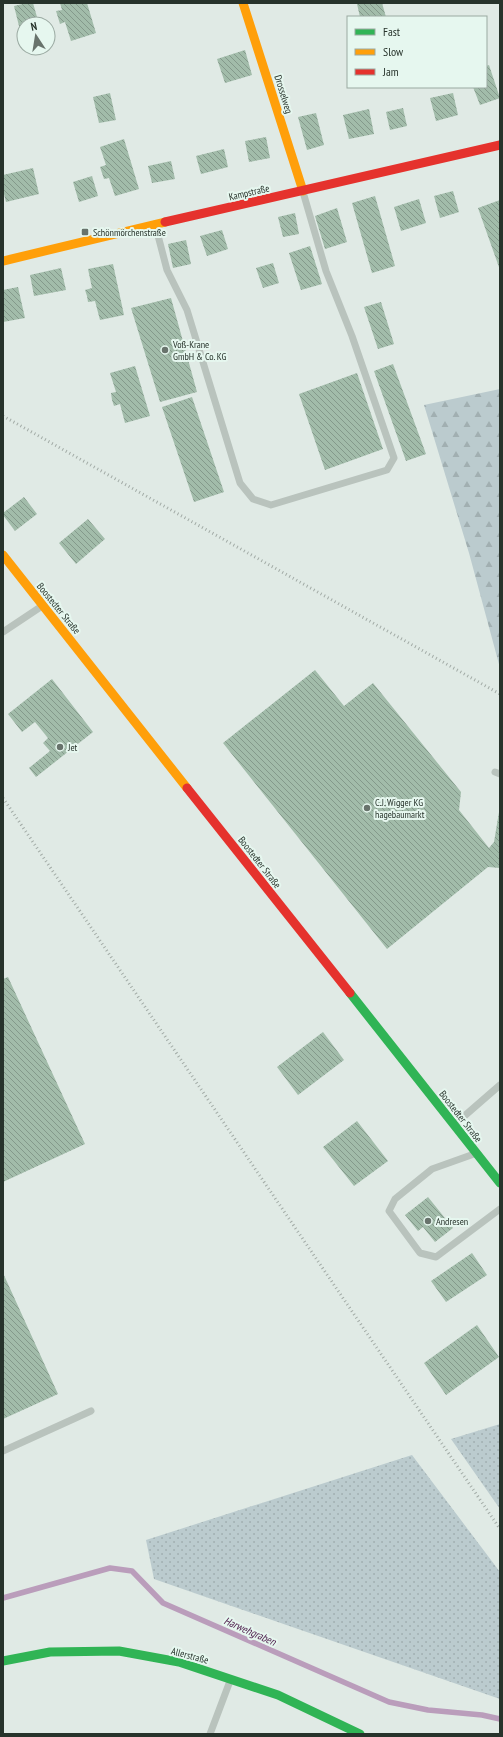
<svg xmlns="http://www.w3.org/2000/svg" width="503" height="1737" viewBox="0 0 503 1737" font-family="'PT Sans Narrow',sans-serif">
  <style>
    .grass { fill: url(#grass-dots) }
    .forest { fill: url(#forest-firs) }
    .lines { fill: none; stroke-linecap: round; stroke-linejoin: round }
    .stream { stroke: #ba9dbb; stroke-width: 5.5 }
    .building { fill: url(#building-back-hatch) }
    .lane { stroke: #b9c3bd; stroke-width: 7 }
    .fast { stroke: #30b455; stroke-width: 9 }
    .slow { stroke: #ff9f0a; stroke-width: 9 }
    .jam { stroke: #e5322d; stroke-width: 9 }
    .rail { stroke: #a2aba6; stroke-width: 3; stroke-dasharray: 1 3; stroke-linecap: butt }
    .poi-dot { fill: #68736c; stroke: #e6f7ef; stroke-width: 1.5 }
    .labels { text-anchor: middle; stroke-width: 4; stroke-linejoin: round; paint-order: stroke }
    .street-label { font-size: 10px; fill: #27332b; stroke: #e6f7ef }
    .poi-label { font-size: 10px; fill: #27332b; stroke: #e6f7ef; text-anchor: start }
    .water-label { font-size: 11px; font-style: italic; fill: #51214f; stroke: #e6f7ef }
  </style>
  <defs>
    <pattern id="grass-dots" width="8" height="8" patternUnits="userSpaceOnUse"><rect width="8" height="8" fill="#bbcbce"/><path d="M2 2h.1M6 6h.1" fill="none" stroke="#a1afb1" stroke-width="1.8" stroke-linecap="round"/></pattern>
    <pattern id="forest-firs" width="22" height="20" patternUnits="userSpaceOnUse"><rect width="22" height="20" fill="#bbcbce"/><path d="M5 1l3.5 6h-7zM16 11l3.5 6h-7z" fill="#a1afb1"/></pattern>
    <pattern id="building-back-hatch" width="6" height="6" patternUnits="userSpaceOnUse"><rect width="6" height="6" fill="#a2bcaa"/><path d="M-1 5l2 2M0 0l6 6M5-1l2 2" fill="none" stroke="#84998b"/></pattern>
  </defs>
  <rect width="100%" height="100%" fill="#e0eae5"/>
  <path class="grass" d="M500,1424v85l-49,-70z
    M412,1455l88,117v127l-346,-120 -8,-39z"/>
  <path class="forest" d="M500,389v279l-31,-115 -45,-148z"/>
  <g class="lines">
    <path class="stream" d="M3,1598l107,-30 22,3 31,32 226,99 39,8 54,5 18,4"/>
  </g>
  <path class="building" d="M27,3h6l6,21h-15v13l-2,1 -8,-32z
    M60,3h27l9,30 -25,8 -6,-19 -5,2 -4,-13 6,-1z
    M361,3h21l4,14h-26l-3,-13z
    M245,50l7,25 -27,8 -8,-24z
    M489,65l11,33 -20,7 -7,-18h13v-21z
    M110,93l6,27 -17,3 -6,-26z
    M453,93l5,22 -22,6 -6,-23z
    M403,108l4,18 -17,4 -4,-18z
    M369,109l5,25 -25,5 -6,-24z
    M316,113l8,32 -17,5 -9,-33z
    M266,137l4,21 -21,4 -4,-21z
    M124,139l15,50 -24,7 -6,-18 -5,1 -4,-12 6,-2 -6,-18z
    M224,149l4,18 -27,7 -5,-18z
    M171,161l4,18 -23,4 -4,-17z
    M33,168l6,26 -33,8 -3,-12v-15z
    M92,176l6,20 -19,6 -6,-20z
    M453,191l6,21 -19,6 -6,-22z
    M375,196l20,70 -23,7 -20,-70z
    M419,199l7,24 -25,8 -7,-24z
    M500,200v70l-22,-62z
    M337,208l10,34 -22,7 -10,-33z
    M295,213l4,21 -16,3 -5,-20z
    M222,230l6,19 -21,7 -7,-20z
    M186,240l5,24 -18,4 -5,-24z
    M310,246l12,38 -21,6 -12,-37z
    M273,263l6,20 -16,5 -7,-20z
    M113,264l11,51 -24,5 -5,-19 -7,1 -1,-6 -2,-6 7,-2 -4,-19z
    M61,268l5,22 -32,6 -4,-21z
    M18,287l7,31 -22,4v-32z
    M171,298l26,94 -37,10 -29,-94z
    M381,302l13,42 -16,5 -14,-42z
    M393,364l33,90 -20,7 -32,-90z
    M135,366l15,50 -25,7 -5,-19 -6,2 -2,-6 -1,-7 5,-1 -6,-19z
    M357,373l26,76 -58,21 -26,-76z
    M192,397l32,95 -30,10 -32,-95z
    M24,497l13,17 -22,17 -12,-16v-2z
    M88,519l17,20 -29,25 -17,-21z
    M315,670l29,36 29,-23 88,109 -2,18 30,38 5,-6 6,-36v62l-12,-1 -101,82 -164,-206z
    M52,679l41,53 -57,45 -7,-9 21,-17 -7,-8 5,-5 -13,-16 -13,10 -14,-18z
    M8,977l77,167 -82,38v-203z
    M323,1032l21,28 -46,35 -21,-28z
    M357,1121l31,40 -34,25 -31,-39z
    M428,1197l25,31 -18,14 -12,-15 -5,4 -13,-16z
    M472,1253l15,22 -41,27 -15,-21z
    M3,1273l55,121 -55,25z
    M477,1325l22,32 -53,38 -22,-32z"/>
  <g class="lines">
    <path class="lane" d="M155,224l12,46 20,40 53,173 13,16 18,6 116,-35 7,-12 -42,-122 -26,-65 -23,-79
      M3,632l39,-26
      M495,772l5,2
      M454,1125l46,-40
      M474,1154l-42,15 -37,30 -6,12 31,42 16,4 64,-48
      M3,1451l88,-40
      M210,1734l20,-53"/>
    <path class="fast" d="M350,993l150,190
      M3,1661l47,-9 69,-1 60,11 99,33 82,39"/>
    <path class="slow" d="M243,3l60,188
      M3,261l162,-39
      M3,555l184,233"/>
    <path class="jam" d="M165,222l335,-77
      M187,788l163,205"/>
    <path class="rail" d="M3,416l497,278
      M3,798l497,731"/>
  </g>
  <g class="poi-dot">
    <rect x="81" y="228" width="8" height="8" rx="2"/>
    <circle cx="165" cy="350" r="4"/>
    <circle cx="60" cy="747" r="4"/>
    <circle cx="367" cy="808" r="4"/>
    <circle cx="428" cy="1221" r="4"/>
  </g>
  <g class="labels">
    <g class="street-label">
      <text transform="translate(284 94) rotate(73)" y="4">Drosselweg</text>
      <text transform="translate(249 192) rotate(-13)" y="4">Kampstraße</text>
      <text transform="translate(59 608) rotate(51)" y="4">Boostedter Straße</text>
      <text transform="translate(260 862) rotate(52)" y="4">Boostedter Straße</text>
      <text transform="translate(461 1116) rotate(52)" y="4">Boostedter Straße</text>
      <text transform="translate(190 1655) rotate(15)" y="4">Allerstraße</text>
    </g>
    <g class="poi-label">
      <text x="93" y="236">Schönmörchenstraße</text>
      <text x="173" y="348">Voß-Krane<tspan x="173" dy="12">GmbH &amp; Co. KG</tspan></text>
      <text x="68" y="751">Jet</text>
      <text x="375" y="806">C.J. Wigger KG<tspan x="375" dy="12">hagebaumarkt</tspan></text>
      <text x="436" y="1225">Andresen</text>
    </g>
    <g class="water-label">
      <text transform="translate(250 1631) rotate(24)" y="4">Harwehgraben</text>
    </g>
  </g>
  <rect width="503" height="1737" fill="none" stroke="#27332b" stroke-width="8"/>
  <rect x="347" y="16" width="140" height="72" fill="#e6f7ef" stroke="#9aa9a1"/>
  <rect x="355" y="29" width="20" height="6" fill="#30b455" stroke="#9aa9a1"/>
  <text x="383" y="36" font-size="12" fill="#27332b">Fast</text>
  <rect x="355" y="49" width="20" height="6" fill="#ff9f0a" stroke="#9aa9a1"/>
  <text x="383" y="56" font-size="12" fill="#27332b">Slow</text>
  <rect x="355" y="69" width="20" height="6" fill="#e5322d" stroke="#9aa9a1"/>
  <text x="383" y="76" font-size="12" fill="#27332b">Jam</text>
  <g transform="translate(36 36) rotate(348)"><circle r="19" fill="#e6f7ef" stroke="#9aa9a1"/>
  <path d="M0-3L7 15L0 10L-7 15Z" fill="#68736c"/>
  <text y="-6" font-size="11" font-weight="bold" text-anchor="middle" fill="#27332b">N</text>
  </g>
</svg>
